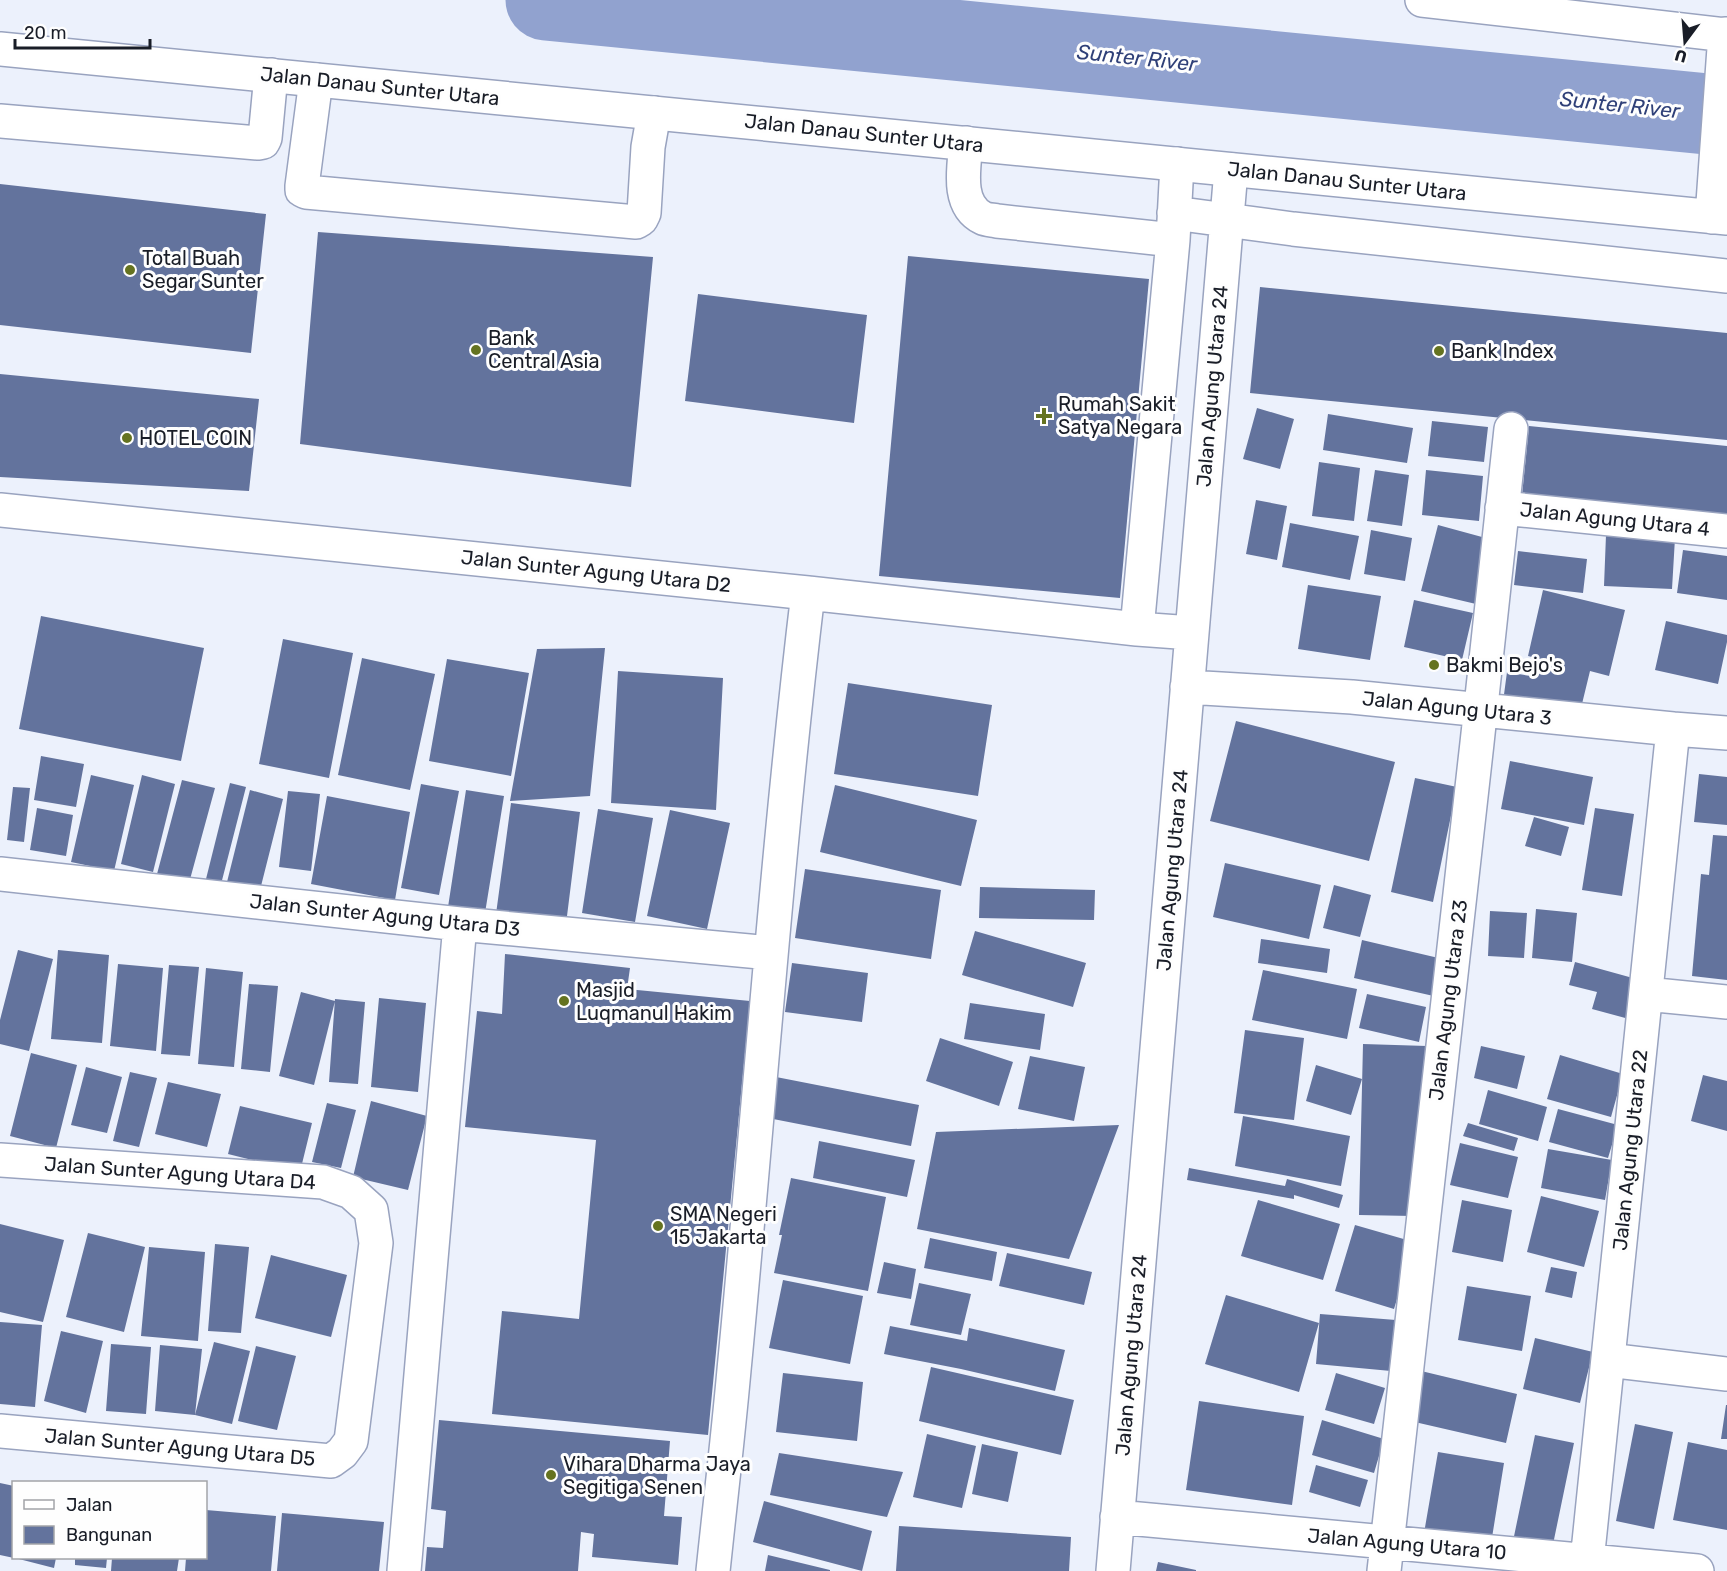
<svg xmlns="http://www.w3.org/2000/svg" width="1727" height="1571" viewBox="0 0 1727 1571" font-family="Rubik,sans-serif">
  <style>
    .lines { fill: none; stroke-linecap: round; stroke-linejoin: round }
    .river { stroke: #91a2cf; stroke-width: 81 }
    .building { fill: #63739d }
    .minor-casing { stroke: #99a3bf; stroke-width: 36 }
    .major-casing { stroke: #99a3bf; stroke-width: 36 }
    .minor { stroke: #fff; stroke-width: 33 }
    .major { stroke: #fff; stroke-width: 33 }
    .poi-dot { fill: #657320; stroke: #fefefe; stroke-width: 2 }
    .labels { text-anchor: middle; stroke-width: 6; stroke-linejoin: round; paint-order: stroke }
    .street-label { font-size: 20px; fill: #191d27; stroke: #fefefe }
    .poi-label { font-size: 20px; fill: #191d27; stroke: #fefefe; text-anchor: start }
    .water-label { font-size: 21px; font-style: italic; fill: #2f4078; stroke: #fefefe }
  </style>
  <rect width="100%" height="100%" fill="#ecf1fc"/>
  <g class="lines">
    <path class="river" d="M546,0l1181,116"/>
  </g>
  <path class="building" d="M0,184l266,30 -15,139 -251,-28z
    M318,232l335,25 -22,230 -331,-43z
    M908,256l241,23 -29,319 -241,-22z
    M1260,287l467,46v107l-477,-47z
    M698,294l169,21 -13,108 -169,-22z
    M0,374l259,25 -10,92 -249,-14z
    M1257,408l37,11 -14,50 -37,-10z
    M1328,414l85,14 -6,35 -84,-13z
    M1432,421l56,6 -4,35 -56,-6z
    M1529,426l198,20v80l-206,-21z
    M1319,462l41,6 -6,53 -42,-5z
    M1375,470l34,5 -7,51 -35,-5z
    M1426,470l57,6 -4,45 -57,-6z
    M1256,500l31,6 -10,54 -31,-6z
    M1290,523l69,13 -9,44 -68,-13z
    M1438,525l55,15 -17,64 -55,-13z
    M1371,530l41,8 -7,43 -41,-7z
    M1606,535l69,3 -3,51 -68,-3z
    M1683,550l44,6v44l-50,-7z
    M1518,551l69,8 -4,34 -69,-8z
    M1308,585l73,11 -11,64 -72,-11z
    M1543,590l82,20 -16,66 -19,-5 -9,37 -78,-6 4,-30 29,5 4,-18 -12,-3z
    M1414,600l59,13 -11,47 -58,-13z
    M41,616l163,32 -23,113 -162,-32z
    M1666,621l61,14v7l-9,42 -63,-14z
    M283,639l70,14 -24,125 -70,-14z
    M605,648l-15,148 -80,5 27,-152z
    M362,658l73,16 -25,116 -72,-15z
    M447,659l82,14 -18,103 -82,-15z
    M618,671l105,7 -7,132 -105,-7z
    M848,683l144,22 -14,91 -144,-22z
    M1236,721l159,41 -26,99 -159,-40z
    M41,756l43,8 -8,43 -42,-7z
    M1510,761l83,16 -9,48 -83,-16z
    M1699,774l28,3v48l-33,-3z
    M91,775l43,10 -20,86 -43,-9z
    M142,775l33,9 -22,88 -32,-8z
    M1415,778l42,9 -24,115 -42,-10z
    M182,780l33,8 -26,95 -32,-9z
    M230,783l16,4 -27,105 -15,-5z
    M421,784l38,7 -20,104 -38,-7z
    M835,785l142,35 -16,66 -141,-34z
    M13,787l17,1 -6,54 -17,-2z
    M250,790l33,9 -23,91 -33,-8z
    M466,790l38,6 -19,117 -37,-6z
    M288,791l32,3 -9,77 -32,-4z
    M327,796l83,16 -15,88 -84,-16z
    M511,803l69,9 -14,112 -70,-10z
    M37,808l36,7 -7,41 -36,-6z
    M1595,808l39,6 -12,82 -40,-6z
    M598,809l55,9 -18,104 -53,-9z
    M670,810l60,13 -23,106 -60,-13z
    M1534,817l35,10 -8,29 -36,-10z
    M1713,835l14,1v144l-35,-4 9,-102 8,1z
    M1225,863l96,22 -12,54 -96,-22z
    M805,869l136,21 -10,69 -136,-21z
    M1334,885l37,10 -11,42 -37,-9z
    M980,887l115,3 -1,30 -115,-2z
    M1536,909l41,4 -5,49 -40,-4z
    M1490,911l37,2 -3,45 -36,-2z
    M975,931l111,32 -13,44 -111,-32z
    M1261,939l69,10 -3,24 -69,-10z
    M1362,940l85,20 -9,37 -84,-19z
    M18,950l35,9 -24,92 -29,-7v-24z
    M58,950l51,5 -7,88 -51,-4z
    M505,954l125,14 -3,21 123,12 -42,434 -216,-21 10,-103 77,8 17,-179 -131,-13 12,-116 25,3z
    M1575,962l65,18 -11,39 -37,-10 5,-17 -28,-7z
    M792,963l76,10 -6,49 -77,-10z
    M118,964l45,4 -7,83 -46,-5z
    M169,965l30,2 -9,89 -29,-2z
    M206,968l37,4 -9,95 -36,-3z
    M1263,970l94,19 -10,50 -95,-19z
    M249,984l29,2 -8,86 -29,-3z
    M301,992l34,9 -21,84 -35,-9z
    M1367,994l59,13 -7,35 -60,-14z
    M379,998l47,5 -8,89 -47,-5z
    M335,999l30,3 -7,82 -29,-2z
    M970,1003l75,11 -5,36 -76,-11z
    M1245,1030l59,8 -10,82 -60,-7z
    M940,1038l73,24 -14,44 -73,-25z
    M1363,1044l64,2 -14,170 -54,-1z
    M1481,1046l44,10 -8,33 -43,-11z
    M31,1053l46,12 -21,83 -46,-12z
    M1560,1055l63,19 -12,43 -64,-18z
    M1030,1056l55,11 -11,54 -56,-12z
    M1316,1065l46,14 -11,36 -45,-14z
    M86,1067l36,10 -15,56 -36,-8z
    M130,1072l27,6 -18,69 -26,-6z
    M1703,1075l24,6v50l-36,-10z
    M771,1076l148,29 -8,41 -148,-29z
    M168,1082l53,12 -14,53 -52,-13z
    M1488,1090l59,17 -9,34 -59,-17z
    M371,1101l56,15 -19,74 -55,-13z
    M327,1103l29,7 -15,58 -29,-6z
    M240,1106l72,17 -12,49 -72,-18z
    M1558,1109l60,16 -10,33 -59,-16z
    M1243,1116l107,20 -9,50 -106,-20z
    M1468,1123l50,15 -4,13 -51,-15z
    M1119,1125l-50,134 -152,-30 19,-97z
    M819,1141l96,19 -8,37 -94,-19z
    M1460,1143l58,14 -10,41 -58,-13z
    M1548,1149l64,11 -7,40 -64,-12z
    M1189,1168l96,18 2,-7 56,16 -4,13 -45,-13v4l-107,-19z
    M791,1178l95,19 -18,94 -94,-18 8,-38h-3z
    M1541,1196l58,15 -15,56 -57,-15z
    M1258,1200l82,24 -17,56 -82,-24z
    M1462,1200l50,10 -9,52 -51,-10z
    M0,1224l64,16 -21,82 -43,-10z
    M1355,1225l59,17 -20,67 -59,-18z
    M88,1233l57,14 -21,85 -58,-15z
    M930,1238l67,14 -5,29 -68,-13z
    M215,1244l34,3 -8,86 -33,-2z
    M149,1247l56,5 -7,89 -57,-5z
    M1007,1253l85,19 -8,33 -85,-19z
    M271,1255l76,20 -16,62 -76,-19z
    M884,1262l32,7 -5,30 -34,-6z
    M1551,1267l26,5 -5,26 -27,-6z
    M783,1280l80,16 -13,68 -81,-16z
    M919,1283l52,11 -10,41 -51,-10z
    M1467,1286l64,10 -9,55 -64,-11z
    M1226,1295l93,28 -20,69 -94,-28z
    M1320,1314l76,6 -5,51 -75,-7z
    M0,1322l42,3 -7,82 -35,-3z
    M890,1326l77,15 2,-13 96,22 -10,41 -94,-22 -77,-15z
    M61,1331l42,10 -17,72 -42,-12z
    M1535,1338l58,14 -13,51 -57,-14z
    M214,1342l36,9 -18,73 -37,-9z
    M111,1344l40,3 -5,67 -40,-3z
    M160,1345l42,4 -7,66 -40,-4z
    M256,1346l40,10 -19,74 -39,-9z
    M931,1367l143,33 -13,55 -142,-34z
    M1417,1370l100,24 -11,49 -100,-23z
    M783,1373l80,9 -6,59 -81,-9z
    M1336,1373l49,15 -11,36 -49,-14z
    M1199,1401l105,15 -12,89 -106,-15z
    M1726,1405h1v34h-6z
    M439,1420l231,21 -6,75 18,1 -4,48 -86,-8 2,-23 -13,-2 -3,39h-153l2,-24 16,1 3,-37 -15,-2z
    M1322,1420l62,19 -10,34 -62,-18z
    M1635,1424l38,8 -19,97 -38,-8z
    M927,1434l49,12 -14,62 -49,-11z
    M1535,1435l39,8 -23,111 -39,-8z
    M1688,1442l39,8v80l-54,-10z
    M982,1444l36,8 -10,50 -36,-8z
    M1438,1452l66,11 -14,87 -67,-11z
    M779,1453l124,19 -16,45 -117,-22z
    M1316,1465l52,15 -8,27 -51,-15z
    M0,1483l14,3v72l-14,-3z
    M764,1501l108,30 -10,40 -109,-29z
    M206,1510l70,6 -5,55h-86l1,-13h20z
    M282,1513l102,9 -5,49h-102z
    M899,1526l172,11 -2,34h-173z
    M768,1555l62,15v1h-65z
    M15,1558h41l-2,10z
    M75,1558h32l-1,10 -31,-3z
    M112,1558h67l-2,13h-66z
    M1158,1562l38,8v1h-40z"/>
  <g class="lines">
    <g class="minor-casing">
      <path id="minor" d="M316,80l-14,106v4l4,2 330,30 5,-3 3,-6 4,-66 6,-34
        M0,121l258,22 5,-1 2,-4 6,-63
        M966,143c-2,24 -10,62 17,75 4,2 10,2 14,3l176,19
        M1174,213l119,16 434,47
        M1502,508l225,23
        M0,510l808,83 329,36 55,4
        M1137,629l36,-389 4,-76
        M1187,687l165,10 321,32 54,4
        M0,874l460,50 311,29
        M1646,994l81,8
        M0,1160l323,22 28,10 20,18 5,33 -25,198 -9,12 -11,8 -331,-30
        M1608,1360l119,14
        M1117,1517l580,54
        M404,1571l56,-647
        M713,1571c7,-67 15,-134 21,-201 25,-259 43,-519 74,-777
        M1113,1571l118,-1401
        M1384,1571l93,-828 34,-314
        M1586,1571l87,-842"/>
    </g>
    <g class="major-casing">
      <path id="major" d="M1422,0l305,35
        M0,49l1727,169
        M1712,217l13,-183"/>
    </g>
    <use href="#minor" class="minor"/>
    <use href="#major" class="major"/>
  </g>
  <g class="poi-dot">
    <circle cx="130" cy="270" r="6"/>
    <circle cx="476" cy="350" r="6"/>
    <circle cx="1439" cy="351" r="6"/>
    <path d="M1041 407h6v6h6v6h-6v6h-6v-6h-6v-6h6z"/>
    <circle cx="127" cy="438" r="6"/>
    <circle cx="1434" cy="665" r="6"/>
    <circle cx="564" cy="1001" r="6"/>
    <circle cx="658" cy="1226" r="6"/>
    <circle cx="551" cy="1475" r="6"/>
  </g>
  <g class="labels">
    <g class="street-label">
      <text transform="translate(380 86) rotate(6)" y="7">Jalan Danau Sunter Utara</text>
      <text transform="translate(864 133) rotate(6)" y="7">Jalan Danau Sunter Utara</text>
      <text transform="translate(1347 181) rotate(6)" y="7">Jalan Danau Sunter Utara</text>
      <text transform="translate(1212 386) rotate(-85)" y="7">Jalan Agung Utara 24</text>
      <text transform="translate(1615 519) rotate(6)" y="7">Jalan Agung Utara 4</text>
      <text transform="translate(596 571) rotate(6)" y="7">Jalan Sunter Agung Utara D2</text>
      <text transform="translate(1457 708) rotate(6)" y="7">Jalan Agung Utara 3</text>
      <text transform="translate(1172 870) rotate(-85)" y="7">Jalan Agung Utara 24</text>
      <text transform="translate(385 915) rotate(6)" y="7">Jalan Sunter Agung Utara D3</text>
      <text transform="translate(1448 1000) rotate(-83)" y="7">Jalan Agung Utara 23</text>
      <text transform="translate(1630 1150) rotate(-84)" y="7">Jalan Agung Utara 22</text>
      <text transform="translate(180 1173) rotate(4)" y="7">Jalan Sunter Agung Utara D4</text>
      <text transform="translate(1131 1355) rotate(-85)" y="7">Jalan Agung Utara 24</text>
      <text transform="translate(180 1447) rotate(5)" y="7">Jalan Sunter Agung Utara D5</text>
      <text transform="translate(1407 1544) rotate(5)" y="7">Jalan Agung Utara 10</text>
    </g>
    <g class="poi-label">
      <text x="142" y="265">Total Buah<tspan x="142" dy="23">Segar Sunter</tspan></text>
      <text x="488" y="345">Bank<tspan x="488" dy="23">Central Asia</tspan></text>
      <text x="1451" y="358">Bank Index</text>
      <text x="1058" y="411">Rumah Sakit<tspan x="1058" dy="23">Satya Negara</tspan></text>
      <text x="139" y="445">HOTEL COIN</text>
      <text x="1446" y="672">Bakmi Bejo's</text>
      <text x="576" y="997">Masjid<tspan x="576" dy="23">Luqmanul Hakim</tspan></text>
      <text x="670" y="1221">SMA Negeri<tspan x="670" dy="23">15 Jakarta</tspan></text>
      <text x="563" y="1471">Vihara Dharma Jaya<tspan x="563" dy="23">Segitiga Senen</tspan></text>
    </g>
    <g class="water-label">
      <text transform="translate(1137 58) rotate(6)" y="7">Sunter River</text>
      <text transform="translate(1620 105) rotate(6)" y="7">Sunter River</text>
    </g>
  </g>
  <rect x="12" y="1481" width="195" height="78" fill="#fefefe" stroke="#a2a4a8" stroke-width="1.5"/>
  <rect x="24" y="1500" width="30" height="9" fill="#ffffff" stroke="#a2a4a8" stroke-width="1.5"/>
  <text x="66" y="1511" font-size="18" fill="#191d27">Jalan</text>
  <rect x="24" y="1526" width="30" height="18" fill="#63739d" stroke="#a2a4a8" stroke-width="1.5"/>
  <text x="66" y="1541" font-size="18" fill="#191d27">Bangunan</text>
  <g transform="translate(1685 42) rotate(196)" stroke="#fefefe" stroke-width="4.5" paint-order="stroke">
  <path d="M0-4.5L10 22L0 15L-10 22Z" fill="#191d27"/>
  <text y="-9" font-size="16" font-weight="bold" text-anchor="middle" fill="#191d27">U</text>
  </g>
  <path d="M15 39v9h135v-9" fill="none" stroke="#191d27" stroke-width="3"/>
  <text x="24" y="39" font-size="18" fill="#191d27" stroke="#fefefe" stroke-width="4.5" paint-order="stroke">20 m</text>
</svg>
